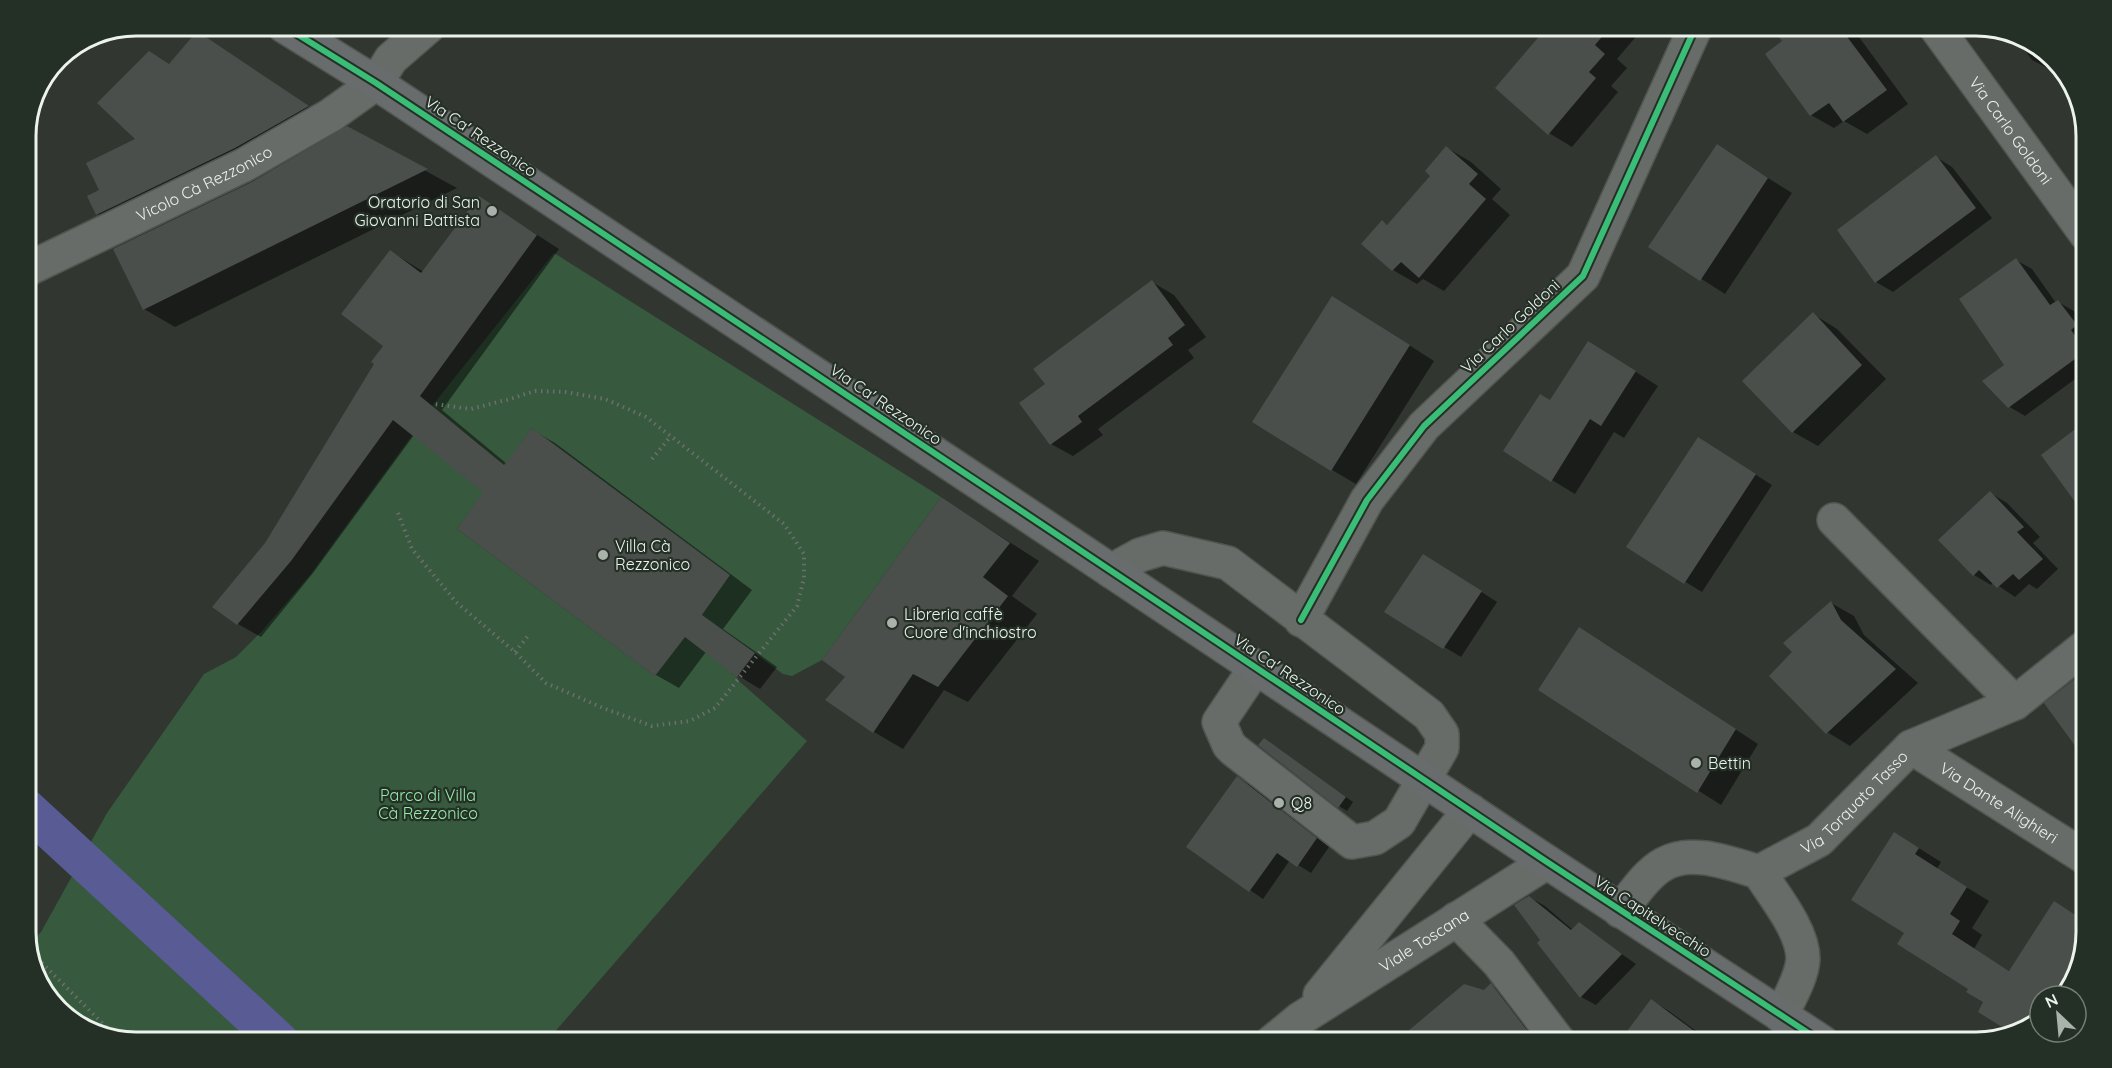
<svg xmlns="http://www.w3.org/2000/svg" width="2112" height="1068" viewBox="0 0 2112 1068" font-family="Quicksand,sans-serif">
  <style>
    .green { fill: #37593e }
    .shadow { fill: #0007 }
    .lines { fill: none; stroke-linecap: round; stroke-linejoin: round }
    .canal { stroke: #595b94; stroke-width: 39 }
    .building { fill: #4b4f4c }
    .minor-casing { stroke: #505550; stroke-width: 36 }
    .major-casing { stroke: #505550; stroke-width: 36 }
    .path { stroke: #6c6f6c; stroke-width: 4; stroke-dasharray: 1.5 4.5; stroke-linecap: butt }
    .minor { stroke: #676c68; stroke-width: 33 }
    .major { stroke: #686c6c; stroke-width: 33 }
    .cycleway-casing { stroke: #242f26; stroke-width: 10 }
    .cycleway { stroke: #3abd76; stroke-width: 6 }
    .poi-dot { fill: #abb1ab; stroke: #242f26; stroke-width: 2 }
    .labels { text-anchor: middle; stroke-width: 4.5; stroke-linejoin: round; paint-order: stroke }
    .street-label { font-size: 16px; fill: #ecf3ed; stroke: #242f26 }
    .poi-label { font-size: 16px; fill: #ecf3ed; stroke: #242f26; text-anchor: start }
    .park-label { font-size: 16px; fill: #94eca7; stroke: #242f26 }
    .rim { fill: none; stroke: #ecf3ed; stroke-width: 3 }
  </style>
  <rect width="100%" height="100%" fill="#313631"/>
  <path class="green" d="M554,253l387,244 -119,163 -30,16 -9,-2 -56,-41 -27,-15 30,-43 -198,-147 -30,41 -23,-25 -24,-19 -27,-14z
    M415,431l73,55 -31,43 198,147 31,-41 51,42 2,4 68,60 -261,301h-410l-49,-11 -43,-37 -16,-48 13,-14 66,-119 97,-139 32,-17 26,-26 48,-56z"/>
  <path class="shadow" d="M1550,26h80l9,7 -22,26 10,9 -16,18 7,6 -46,55 -23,-14 -52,-45z
    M1772,26h79l57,78 -41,30 -23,-13 -10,7 -23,-13 -27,-74z
    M2013,34l12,3 33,29 -7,4 -19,-10z
    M216,44l110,74 -210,107 -19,-11 4,-23 37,-51 32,-75z
    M29,121l7,10 -10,7v-9z
    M347,128l110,60 -282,139 -31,-18 109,-126z
    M1717,146l75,47 -67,101 -75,-48z
    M1447,148l24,14 30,27 -9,10 18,16 -66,76 -21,-12 -6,5 -24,-14 -30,-26 19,-22 6,3 44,-49z
    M1936,157l16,10 40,51 -99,74 -17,-10 -37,-52z
    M480,198l79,51 -117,161 65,54 25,-34 23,13 197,147 -29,39 54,38 -17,22 -23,-14 -31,-23 -27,36 -23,-13 -171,-183 -71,-57 -101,138 -52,64 -23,-13 28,-80 120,-198 5,-94 33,20z
    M2016,260l16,9 24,34 2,-1 16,9 12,17v43l-61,45 -17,-10 -2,-41z
    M1152,282l22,13 32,42 -18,13 6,8 -96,71 5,6 -30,21 -22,-12 -4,-60z
    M1357,312l77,49 -78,123 -24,-14z
    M1813,314l24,15 49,50 -68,67 -25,-14 -49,-51z
    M1611,356l47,30 -34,52 -10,-6 -39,62 -23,-14 -1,-78z
    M2086,423v81l-13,-7 -30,-42z
    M1715,449l57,36 -70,107 -74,-45z
    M1990,493l17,10 33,34 -7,6 25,26 -21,20 -8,-5 -14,13 -22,-15 -2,3 -17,-10 -34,-35z
    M942,499l97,62 -27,35 25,18 -69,88 -24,-12 -41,59 -29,-17 -27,-55z
    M1440,565l57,37 -36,55 -75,-45z
    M1831,603l23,13 10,19 54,48 -68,63 -23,-14 -33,-80z
    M1602,642l156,102 -37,61 -181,-116z
    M2086,673v77l-10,-6 -30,-40z
    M1261,745h11l81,57 -6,9 -8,-5z
    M1237,778l13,7 79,62 -18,26 -21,-13 -27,39 -75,-52z
    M1917,847l24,15 -4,7 52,32 -17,27 10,7 -8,14 37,23 44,-69 31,19v10l-11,49 -13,15h-22v25l-3,3 -25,8 -32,-21 5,-9 -79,-69 -53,-34z
    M1529,897l16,9 28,24 6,-6 57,40 -40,41 -15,-8 -42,-54 3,-3z
    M1491,985l23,13 33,44h-150l67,-56 21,6z
    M1652,1001l17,10 42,31h-91z"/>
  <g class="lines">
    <path class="canal" d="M26,808l254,234"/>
  </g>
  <path class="building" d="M1548,26h63l-16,19 10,9 -16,18 7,6 -48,57 -53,-47z
    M1770,26h69l48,64 -44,32 -14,-19 -19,13 -45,-62 17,-13z
    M197,31l112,75 -74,42 -139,67 -9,-19 12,-6 -13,-27 49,-24 -38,-36 52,-52 20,13z
    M347,126l81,43 -285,141 -30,-61 139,-67z
    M1717,144l51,34 -68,103 -52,-34z
    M1446,146l32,28 -9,10 17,15 -67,79 -18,-16 -9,9 -31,-27 21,-24 5,5 22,-25 21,-24 -5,-5z
    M1936,155l40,53 -101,75 -38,-53z
    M479,196l58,39 -117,161 84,69 28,-37 198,147 -28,40 53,38 -18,24 -52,-40 -30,39 -198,-147 26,-37 -90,-72 -102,141 -54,64 -25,-18 53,-64 109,-179 -3,-2 12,-16 -42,-32 49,-64 31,23z
    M2016,258l34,47 8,-5 19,25 -6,5 15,21 -78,57 -26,-27 22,-16 -45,-66z
    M1152,280l33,45 -17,13 5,7 -95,71 4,6 -32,23 -31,-42 26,-19 -12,-15z
    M1332,296l78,49 -79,126 -79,-49z
    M1813,312l49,53 -70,68 -50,-52z
    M1588,341l48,30 -35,55 -11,-7 -39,63 -48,-31 37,-57 10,6z
    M2086,421v96l-45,-62z
    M1698,437l58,37 -72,110 -58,-37z
    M1990,491l34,36 -7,5 26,27 -24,21 -6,-6 -16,14 -18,-18 -6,6 -35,-36z
    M941,497l69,46 -27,34 25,19 -70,91 -25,-13 -40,59 -48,-33 20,-23 -23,-17z
    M1423,554l59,37 -39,58 -59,-37z
    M1831,601l10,19 55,49 -70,65 -57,-58 23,-24 -9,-9z
    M1579,627l157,102 -39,64 -159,-103z
    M2086,670v91l-42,-58z
    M1264,738l82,59 -8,11 -80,-63z
    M1237,776l80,62 -20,29 -20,-14 -28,39 -63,-45z
    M1894,832l25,16 -4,6 52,33 -17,27 10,7 -8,13 57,37 45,-70 32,21v10l-11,49 -13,15h-22v25l-3,3 -27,8 -32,-20 5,-10 -17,-10 2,-3 -71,-45 7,-11 -53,-33z
    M1529,896l42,34 8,-8 43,32 -42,44 -43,-55 3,-3 -26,-35z
    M1491,983l45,59h-141l69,-58 20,6z
    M1651,999l58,43h-90z"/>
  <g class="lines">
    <g class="minor-casing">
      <g id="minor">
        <path id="s1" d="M1935,26l151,208"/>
        <path id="s2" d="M26,270l218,-105 87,-50 45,-32 15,-24 38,-33"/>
        <path d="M1834,520l181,183"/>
        <path d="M1111,571l29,-16 23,-7 65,15 201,152 13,19v14l-43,74 -24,16 -23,4 -118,-92 -5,-5 -10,-23 37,-55"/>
        <path d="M1301,620l66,-120 57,-74 159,-150 113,-250"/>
        <path id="s3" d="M1911,747l175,111"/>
        <path d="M1759,872c15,24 44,58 44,87 -1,19 -15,41 -22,57"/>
        <path id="s4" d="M1620,911c13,-16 26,-37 44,-47 28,-16 67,0 95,8l60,-32 92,-93 104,-44 71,-57"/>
        <path d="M1456,919l43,44 60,79"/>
        <path d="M1320,995l150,-185"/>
        <path id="s5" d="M1272,1042l28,-23 247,-157"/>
      </g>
    </g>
    <g class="major-casing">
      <path id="major" d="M284,26l92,57 647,429 524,350 275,180"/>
    </g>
    <path class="path" d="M652,459l19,-23
      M398,513l14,36 44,53 59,50 31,31 57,25 49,18 38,-5 25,-13 82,-102 7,-28v-24l-20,-30 -138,-107 -41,-18 -40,-7 -30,-1 -25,8 -39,10 -37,-5
      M515,652l13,-16
      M29,950l88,88"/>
    <use href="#minor" class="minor"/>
    <use href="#major" class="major"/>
    <g class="cycleway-casing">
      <path id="cycleway" d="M284,26l92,57 647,429 524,350 275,180
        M1301,620l66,-120 57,-74 159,-150 113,-250"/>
    </g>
    <use href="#cycleway" class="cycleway"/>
  </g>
  <g class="poi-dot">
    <circle cx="492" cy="211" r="6"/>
    <circle cx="603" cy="555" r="6"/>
    <circle cx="892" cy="623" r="6"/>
    <circle cx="1696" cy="763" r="6"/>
    <circle cx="1279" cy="803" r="6"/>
  </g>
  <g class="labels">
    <g class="street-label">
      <text dy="6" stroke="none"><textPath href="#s1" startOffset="129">Via Carlo Goldoni</textPath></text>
      <text transform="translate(481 136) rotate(34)" y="6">Via Ca' Rezzonico</text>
      <text dy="6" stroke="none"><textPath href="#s2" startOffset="198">Vicolo Cà Rezzonico</textPath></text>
      <text transform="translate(1510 326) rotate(-43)" y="6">Via Carlo Goldoni</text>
      <text transform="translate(886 404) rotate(34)" y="6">Via Ca' Rezzonico</text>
      <text transform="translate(1290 674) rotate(34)" y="6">Via Ca' Rezzonico</text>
      <text dy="6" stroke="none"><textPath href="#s4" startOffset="282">Via Torquato Tasso</textPath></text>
      <text dy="6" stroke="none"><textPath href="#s3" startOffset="104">Via Dante Alighieri</textPath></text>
      <text transform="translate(1653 916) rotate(33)" y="6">Via Capitelvecchio</text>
      <text dy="6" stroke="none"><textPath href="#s5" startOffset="183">Viale Toscana</textPath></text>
    </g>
    <g class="poi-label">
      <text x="480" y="208" text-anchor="end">Oratorio di San<tspan x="480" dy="18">Giovanni Battista</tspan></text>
      <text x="615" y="552">Villa Cà<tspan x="615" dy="18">Rezzonico</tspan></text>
      <text x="904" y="620">Libreria caffè<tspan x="904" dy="18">Cuore d'inchiostro</tspan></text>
      <text x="1708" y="769">Bettin</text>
      <text x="1291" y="809">Q8</text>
    </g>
    <g class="park-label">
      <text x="428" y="801">Parco di Villa<tspan x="428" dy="18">Cà Rezzonico</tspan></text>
    </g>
  </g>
  <path d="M0 0H2112V1068H0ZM136 36H1976A100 100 0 0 1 2076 136V932A100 100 0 0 1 1976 1032H136A100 100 0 0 1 36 932V136A100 100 0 0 1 136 36Z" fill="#242f26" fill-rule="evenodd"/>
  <path class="rim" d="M136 36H1976A100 100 0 0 1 2076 136V932A100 100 0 0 1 1976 1032H136A100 100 0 0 1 36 932V136A100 100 0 0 1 136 36Z"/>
  <g transform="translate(2058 1014) rotate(334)"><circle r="28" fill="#242f26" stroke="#747d76" stroke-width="1.5"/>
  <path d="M0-4.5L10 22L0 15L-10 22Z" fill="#abb1ab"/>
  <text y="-9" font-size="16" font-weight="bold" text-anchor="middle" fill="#ecf3ed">N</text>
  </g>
</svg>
